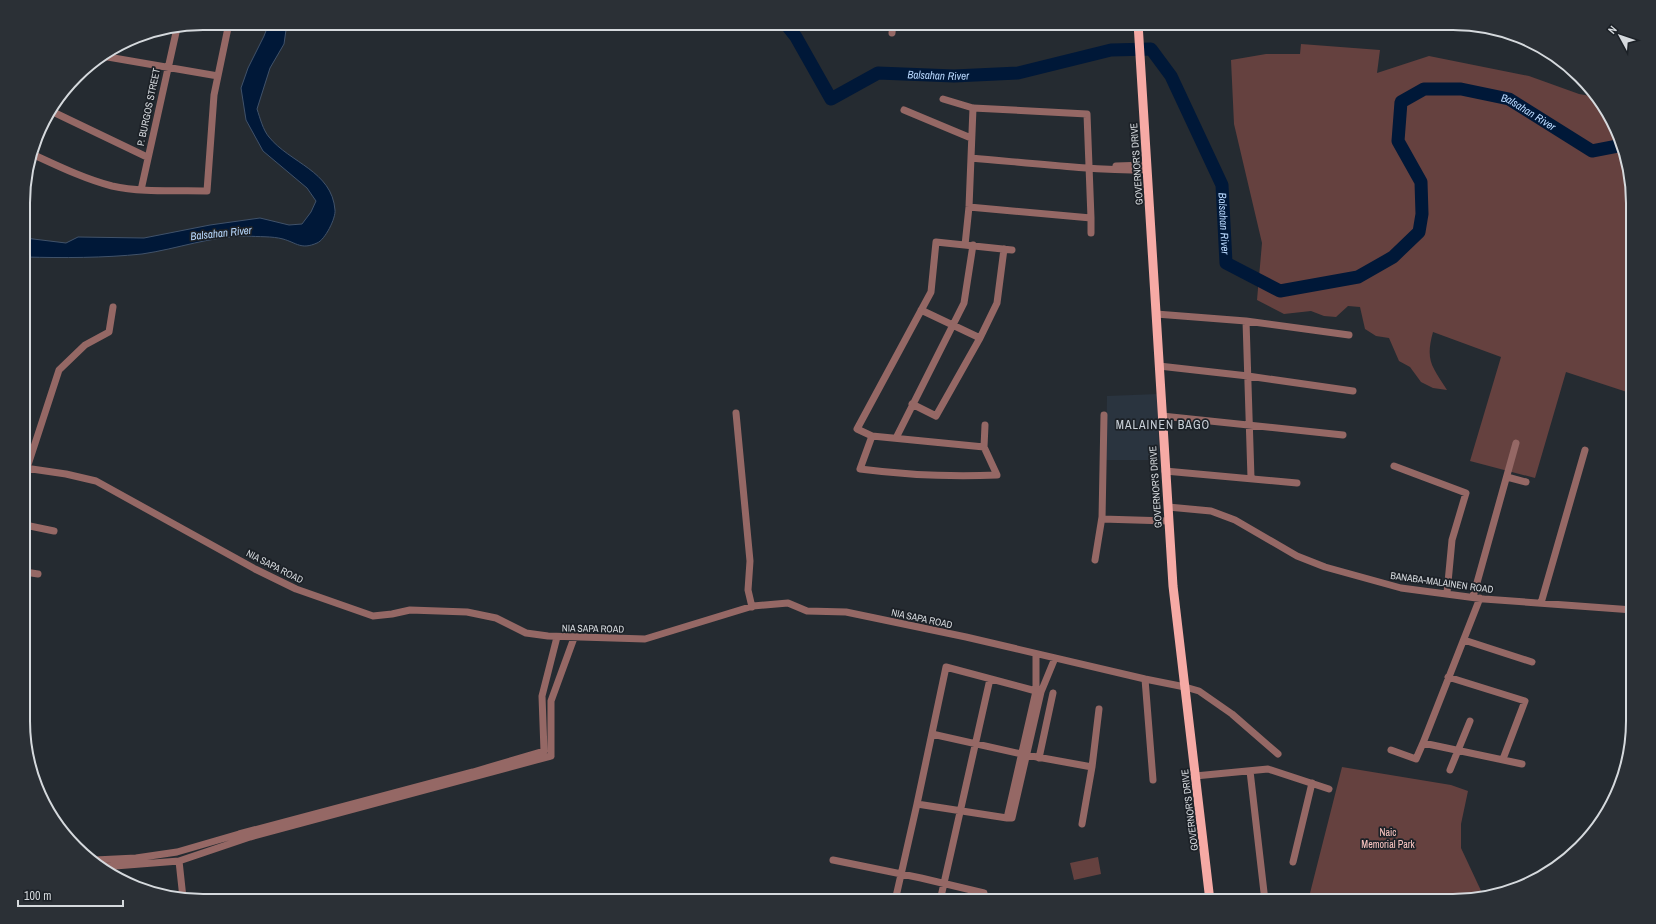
<svg xmlns="http://www.w3.org/2000/svg" width="1656" height="924" viewBox="0 0 1656 924" font-family="'Archivo Narrow',sans-serif">
  <style>
    .built { fill: #2a343f }
    .green { fill: #65413f }
    .water { fill: #001838; stroke: #40526a }
    .lines { fill: none; stroke-linecap: round; stroke-linejoin: round }
    .river { stroke: #001838; stroke-width: 13 }
    .minor { stroke: #956865; stroke-width: 7 }
    .major { stroke: #f6aaa5; stroke-width: 9 }
    .labels { text-anchor: middle; stroke-width: 3.5; stroke-linejoin: round; paint-order: stroke }
    .street-label { font-size: 10px; fill: #d5d9dd; stroke: #1c2127 }
    .park-label { font-size: 10px; fill: #fbc6c2; stroke: #1c2127 }
    .water-label { font-size: 11px; font-style: italic; fill: #b7d7fc; stroke: #1c2127 }
    .quarter-label { font-size: 12px; letter-spacing: 1px; fill: #cbd2da; stroke: #1c2127 }
    .rim { fill: none; stroke: #d5d9dd; stroke-width: 2 }
  </style>
  <rect width="100%" height="100%" fill="#252b31"/>
  <path class="built" d="M1158,394l1,66h-53l1,-64z"/>
  <path class="green" d="M1301,44l79,6 -3,23 52,-17 100,20 50,18 17,3 7,6 21,42 9,46v205l-3,-3 -64,-21 -31,106 -65,-17 31,-104 -68,-25c-8,29 -1,34 14,58l-14,-2 -12,-6 -11,-15 -11,-6 -10,-23 -13,-2 -11,-7 -5,-22 -12,-1 -12,11 -12,-1 -13,-5 -27,3 -27,-14 5,-57 -28,-119 -3,-64 35,-6h34z
    M1342,767l109,18 17,6 -7,33v24l22,47 -18,6h-157z
    M1098,857l3,17 -27,6 -4,-17z"/>
  <path class="water" d="M269,23h18l-3,21 -14,24 -13,41c3,9 6,21 12,28 21,26 63,34 66,73 1,8 -10,30 -18,33 -16,7 -20,0 -34,-4 -11,-3 -25,-2 -36,-3 -36,0 -70,13 -105,18 -38,4 -79,4 -117,3v-19l41,5 12,-6 66,1 66,-13 50,-7 29,7 13,-1 9,-12 5,-11 -9,-13 -44,-37 -17,-31 -5,-32 7,-20 16,-32z"/>
  <g class="lines">
    <path class="river" id="s1" d="M785,23l11,14 35,62 47,-26 76,3 64,-3 93,-23 40,-1 20,27 51,109 4,78 54,28 78,-14 35,-20 26,-25 3,-18 -1,-32 -23,-41 3,-39 23,-13h37l48,10 83,52 31,-6"/>
    <path class="minor" d="M892,33l1,-10
      M102,56l116,20
      M943,99l30,9 114,6 4,104v15
      M904,110l67,28
      M51,111l96,46
      M32,154c26,12 53,25 80,32 31,7 64,4 95,5l7,-96 15,-72
      M971,158c59,5 117,12 176,12
      M1116,166l31,-1
      M141,190l36,-162
      M969,207l122,11
      M965,245l4,-38 4,-99
      M921,310l59,28
      M1156,314l90,7 103,14
      M1246,321l5,157
      M1159,366l89,10 105,15
      M912,404l24,12 44,-78 17,-35 7,-54
      M736,413l14,148 -2,29 4,17
      M1104,415l-2,104 66,2
      M1162,416l181,19
      M872,436l-12,33c46,6 91,8 137,6l-13,-28 1,-22
      M896,438l68,-135 9,-58
      M984,447l-112,-11 -15,-7 74,-137 5,-50 76,8
      M1394,466l72,27 -14,47 -5,53
      M25,468l41,6 30,7 159,88 41,20 77,27 19,-2 18,-4 57,2 29,6 30,15 22,3 97,3 108,-33 35,-3 19,8 39,1 120,25 179,42 40,8 14,4 33,23 46,40
      M1165,471l132,12
      M1507,477l19,5
      M25,482l2,-14 32,-98 26,-25 24,-13 4,-25
      M1168,507l43,4 24,9 62,36 28,11 76,21 83,11 149,11
      M25,525l29,6
      M1095,560l7,-43
      M25,572l13,2
      M1473,597l43,-154
      M1480,598l-57,145 99,21
      M1541,603l44,-153
      M1464,640l68,22
      M1448,677l77,24 -22,58
      M1145,679l8,101
      M1041,692l-5,-1 -29,127h5l29,-126 14,-34
      M932,734l94,21 66,12 7,-58
      M1391,750l25,9 7,-16
      M544,751l-2,-55 15,-59
      M551,756v-55l23,-63
      M1039,758l14,-65
      M1450,770l20,-49
      M1250,771l15,130
      M1195,776l73,-7 61,20
      M1007,818l-90,-14 29,-137 90,24v-37
      M1082,824l10,-57
      M95,860l41,-2 41,-6 62,-18 234,-62 71,-21
      M833,860l88,18 63,15 -1,8
      M179,861l4,37
      M1293,862l19,-79
      M102,867l77,-6 71,-24 301,-81
      M164,896l19,-1
      M895,901l22,-97
      M940,901l50,-222"/>
    <path class="major" d="M1138,23l35,563 37,315"/>
  </g>
  <g class="labels">
    <g class="street-label">
      <text transform="translate(148 107) rotate(-78)" y="4">P. BURGOS STREET</text>
      <text transform="translate(1136 164) rotate(-94)" y="4">GOVERNOR'S DRIVE</text>
      <text transform="translate(1155 487) rotate(-94)" y="4">GOVERNOR'S DRIVE</text>
      <text transform="translate(275 566) rotate(27)" y="4">NIA SAPA ROAD</text>
      <text transform="translate(1442 582) rotate(8)" y="4">BANABA-MALAINEN ROAD</text>
      <text transform="translate(922 618) rotate(12)" y="4">NIA SAPA ROAD</text>
      <text transform="translate(593 628) rotate(1)" y="4">NIA SAPA ROAD</text>
      <text transform="translate(1189 810) rotate(-97)" y="4">GOVERNOR'S DRIVE</text>
    </g>
    <g class="park-label">
      <text x="1388" y="836">Naic<tspan x="1388" dy="12">Memorial Park</tspan></text>
    </g>
    <g class="water-label">
      <text dy="4" stroke="none"><textPath href="#s1" startOffset="203">Balsahan River</textPath></text>
      <text dy="4" stroke="none"><textPath href="#s1" startOffset="1139">Balsahan River</textPath></text>
      <text dy="4" stroke="none"><textPath href="#s1" startOffset="611">Balsahan River</textPath></text>
      <text transform="translate(221 233) rotate(-6)" y="4">Balsahan River</text>
    </g>
    <g class="quarter-label">
      <text x="1163" y="429">MALAINEN BAGO</text>
    </g>
  </g>
  <path d="M0 0H1656V924H0ZM203 30H1453A173 173 0 0 1 1626 203V721A173 173 0 0 1 1453 894H203A173 173 0 0 1 30 721V203A173 173 0 0 1 203 30Z" fill="#2b3036" fill-rule="evenodd"/>
  <path class="rim" d="M203 30H1453A173 173 0 0 1 1626 203V721A173 173 0 0 1 1453 894H203A173 173 0 0 1 30 721V203A173 173 0 0 1 203 30Z"/>
  <g transform="translate(1620 36) rotate(310)" stroke="#1c2127" stroke-width="3" paint-order="stroke">
  <path d="M0-3L7 15L0 10L-7 15Z" fill="#d5d9dd"/>
  <text y="-6" font-size="11" font-weight="bold" text-anchor="middle" fill="#d5d9dd">N</text>
  </g>
  <path d="M18 900v6h105v-6" fill="none" stroke="#d5d9dd" stroke-width="2"/>
  <text x="24" y="900" font-size="12" fill="#d5d9dd" stroke="#1c2127" stroke-width="3" paint-order="stroke">100 m</text>
</svg>
